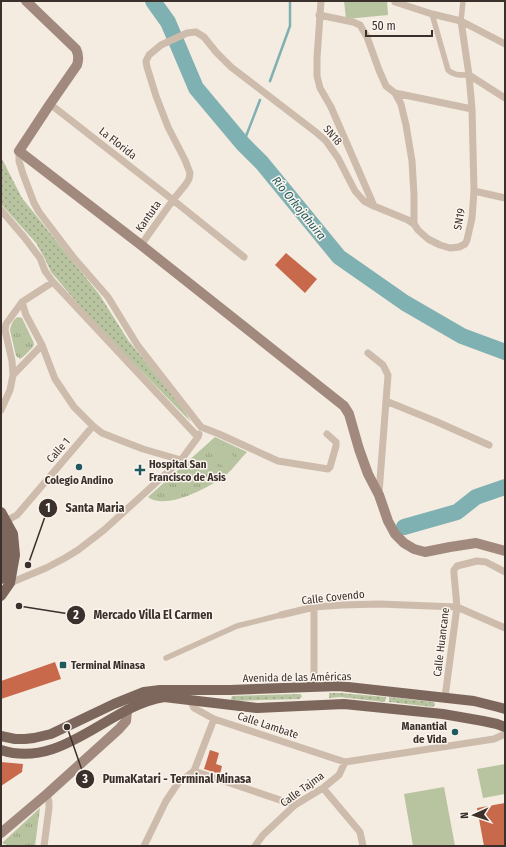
<svg xmlns="http://www.w3.org/2000/svg" width="506" height="847" viewBox="0 0 506 847" font-family="'Fira Sans Condensed',sans-serif">
  <style>
    .grass { fill: url(#grass-dots) }
    .park { fill: url(#park-tufts) }
    .garden { fill: #b8c4a0 }
    .lines { fill: none; stroke-linecap: round; stroke-linejoin: round }
    .stream { stroke: #7fb0b2; stroke-width: 2.5 }
    .river { stroke: #7fb0b2; stroke-width: 16 }
    .building { fill: #c8694b }
    .pedestrian { stroke: #cdbbac; stroke-width: 5.5 }
    .minor { stroke: #cdbbac; stroke-width: 7 }
    .secondary { stroke: #a18a7d; stroke-width: 10 }
    .primary { stroke: #7d675c; stroke-width: 10 }
    .poi-dot { fill: #1f5a5e; stroke: #fbf5ee; stroke-width: 1.5 }
    .labels { text-anchor: middle; stroke-width: 3; stroke-linejoin: round; paint-order: stroke }
    .street-label { font-size: 11px; fill: #3b302b; stroke: #fbf5ee }
    .poi-label { font-size: 11px; font-weight: bold; fill: #3b302b; stroke: #fbf5ee; text-anchor: start }
    .water-label { font-size: 12px; font-style: italic; fill: #1f5a5e; stroke: #fbf5ee }
    .leader { fill: none; stroke: #3b302b; stroke-width: 1.5 }
    .callout-dot { fill: #3b302b; stroke: #fbf5ee; stroke-width: 1.5 }
    .mark-label { font-size: 12px; text-anchor: middle; font-weight: bold; fill: #fff }
    .callout-label { font-size: 12px; text-anchor: middle; font-weight: bold; fill: #3b302b; stroke: #fbf5ee; stroke-width: 3; stroke-linejoin: round; paint-order: stroke }
  </style>
  <defs>
    <pattern id="grass-dots" width="8" height="8" patternUnits="userSpaceOnUse"><rect width="8" height="8" fill="#b8c4a0"/><path d="M2 2h.1M6 6h.1" fill="none" stroke="#97a083" stroke-width="1.8" stroke-linecap="round"/></pattern>
    <pattern id="park-tufts" width="24" height="20" patternUnits="userSpaceOnUse"><rect width="24" height="20" fill="#b8c4a0"/><path d="M3 7l-1-3M5 7V3M7 7l1-3M15 17l-1-3M17 17v-4M19 17l1-3" fill="none" stroke="#97a083"/></pattern>
  </defs>
  <rect width="100%" height="100%" fill="#f4ebe1"/>
  <path class="grass" d="M1,157l21,41 77,96 29,46 52,64 11,18 -94,-96 -46,-54 -7,-15 -8,-14 -35,-39z
    M329,693h11l46,4 -1,5 -45,-5 -11,1z
    M300,694l2,2 -2,3 -68,2 -1,-2 1,-3z
    M389,697l45,5 1,3 -2,2 -44,-5z"/>
  <path class="park" d="M18,317l4,1 11,23 1,3 -1,3 -10,10 -3,2 -4,-3 -6,-26c1,-5 3,-11 8,-13z
    M215,437l32,15c-7,7 -13,16 -21,23 -16,12 -60,36 -78,22z
    M40,808l-5,38h-25l-8,-3z"/>
  <path class="garden" d="M344,1h43l1,14 -42,4z
    M219,440l18,20 -11,10 -18,-20z
    M505,764v30l-22,4 -6,-29z
    M444,787l11,59h-42l-9,-52z"/>
  <g class="lines">
    <path class="stream" d="M270,81l20,-55v-25
      M243,144l17,-44"/>
    <path class="river" d="M153,1l15,21 28,66 47,56 19,19 77,94 66,46 57,33 43,16
      M404,527l53,-15 19,-15 29,-10"/>
  </g>
  <path class="building" d="M286,253l31,26 -12,14 -30,-28z
    M55,662l6,17 -60,20v-18z
    M210,750l9,3 -3,11 6,2 -2,8 -16,-5z
    M1,762l22,2 -1,8 -21,14z
    M505,803v43h-21l-7,-38z"/>
  <g class="lines">
    <path class="pedestrian" d="M432,14l16,56c6,6 13,5 21,5
      M461,21l2,-20
      M166,658l71,-32 44,-11"/>
    <path class="minor" d="M321,1l-4,57v18l3,12 11,19 43,99
      M395,2l37,12 29,7 44,23
      M319,15l34,7 7,3 7,12 12,33 7,16 9,7 6,11 5,21 6,36 2,34v29
      M469,75l36,23
      M395,93l77,16
      M50,104l123,96 71,57
      M19,151v10l4,13 11,29 5,9 35,46 34,39 30,49 63,81 18,7 59,27 50,8 2,-2 6,-21v-4l-9,-8
      M474,191l31,7
      M1,210l23,27 16,21 5,13 8,11 145,155
      M141,245l32,-45 13,-16 3,-5 1,-6 -5,-13 -17,-33 -12,-31 -9,-29 -1,-6 3,-6 12,-10 26,-12 9,-1 8,5 12,15 15,15 86,66 9,8 12,17 17,33 9,10 10,5 34,14 6,4 4,6 10,9 12,6 10,3 9,-1 6,-3 2,-4 5,-22 2,-27 -2,-82 -3,-34 -8,-54
      M22,302l4,13 16,30 13,34 19,28 19,19 9,7 15,6 26,10 38,11
      M368,353l15,12 5,10 -9,118
      M13,375l-1,-14 -7,-31 1,-6 16,-22 31,-20
      M386,401l49,20 54,24
      M1,410l9,-20 3,-15 29,-30
      M6,521l11,-6 76,-89
      M10,583l36,-15 19,-10 13,-8 26,-20 77,-70 17,-23 1,-3
      M281,615l33,-8 28,-2 37,-1 78,3 48,21
      M314,687v-80
      M445,697l12,-90 -3,-33v-4l3,-4 20,-5 9,1 19,10
      M190,700l4,8 20,11 131,43 149,-23 11,-5
      M194,771l101,34
      M323,788l37,44 3,14
      M44,846l5,-38v-6l-2,-8
      M144,846l22,-45 12,-18 16,-12 20,-52
      M255,846l8,-11 32,-30 28,-17 16,-13 6,-13"/>
    <path class="secondary" d="M26,1l50,48c3,6 3,10 1,16l-27,39 -31,47 122,94 203,161 5,8 10,35 9,25 11,21 9,26 7,13 9,9 10,6 11,3 25,-5 26,-4 29,8
      M1,833l46,-39 72,-65 7,-8 1,-11"/>
    <path class="primary" d="M1,512l12,22 2,21 -5,28 -9,13
      M1,579l3,-7 2,-15 -1,-22 1,-14
      M1,736l14,3h10l9,-1 17,-4 63,-30 30,-12 16,-2h70l109,-4 135,15 24,6 7,2
      M1,750c61,20 107,-44 163,-53l93,11 87,-4 99,10 40,7 14,3 8,3"/>
  </g>
  <g class="poi-dot">
    <circle cx="79" cy="467" r="4"/>
    <path d="M138 464h4v4h4v4h-4v4h-4v-4h-4v-4h4z"/>
    <rect x="59" y="661" width="8" height="8" rx="2"/>
    <circle cx="455" cy="732" r="4"/>
  </g>
  <g class="labels">
    <g class="street-label">
      <text transform="translate(333 135) rotate(49)" y="4">SN18</text>
      <text transform="translate(118 143) rotate(38)" y="4">La Florida</text>
      <text transform="translate(148 216) rotate(-55)" y="4">Kantuta</text>
      <text transform="translate(459 219) rotate(-80)" y="4">SN19</text>
      <text transform="translate(58 450) rotate(-49)" y="4">Calle 1</text>
      <text transform="translate(333 597) rotate(-6)" y="4">Calle Covendo</text>
      <text transform="translate(441 642) rotate(-83)" y="4">Calle Huancane</text>
      <text transform="translate(297 677) rotate(-1)" y="4">Avenida de las Américas</text>
      <text transform="translate(268 725) rotate(18)" y="4">Calle Lambate</text>
      <text transform="translate(302 789) rotate(-36)" y="4">Calle Tajma</text>
    </g>
    <g class="poi-label">
      <text x="149" y="468">Hospital San<tspan x="149" dy="13">Francisco de Asis</tspan></text>
      <text x="79" y="484" text-anchor="middle">Colegio Andino</text>
      <text x="71" y="669">Terminal Minasa</text>
      <text x="447" y="730" text-anchor="end">Manantial<tspan x="447" dy="13">de Vida</tspan></text>
    </g>
    <g class="water-label">
      <text transform="translate(299 208) rotate(51)" y="4">Río Orkojahuira</text>
    </g>
  </g>
  <path class="leader" d="M28 565L48 508M19 606L76 615M67 727L85 779"/>
  <g class="callout-dot">
    <circle cx="28" cy="565" r="4"/>
    <circle cx="19" cy="606" r="4"/>
    <circle cx="67" cy="727" r="4"/>
    <circle cx="48" cy="508" r="10"/>
    <circle cx="76" cy="615" r="10"/>
    <circle cx="85" cy="779" r="10"/>
  </g>
  <g class="mark-label">
    <text x="48" y="512">1</text>
    <text x="76" y="619">2</text>
    <text x="85" y="783">3</text>
  </g>
  <g class="callout-label">
    <text x="95" y="512">Santa Maria</text>
    <text x="153" y="619">Mercado Villa El Carmen</text>
    <text x="177" y="783">PumaKatari - Terminal Minasa</text>
  </g>
  <rect width="506" height="847" fill="none" stroke="#3b302b" stroke-width="4"/>
  <g transform="translate(474 815) rotate(267)" stroke="#fbf5ee" stroke-width="3" paint-order="stroke">
  <path d="M0-3L7 15L0 10L-7 15Z" fill="#3b302b"/>
  <text y="-6" font-size="11" font-weight="bold" text-anchor="middle" fill="#3b302b">N</text>
  </g>
  <path d="M366 30v6h66v-6" fill="none" stroke="#3b302b" stroke-width="2"/>
  <text x="372" y="30" font-size="12" fill="#3b302b" stroke="#fbf5ee" stroke-width="3" paint-order="stroke">50 m</text>
</svg>
